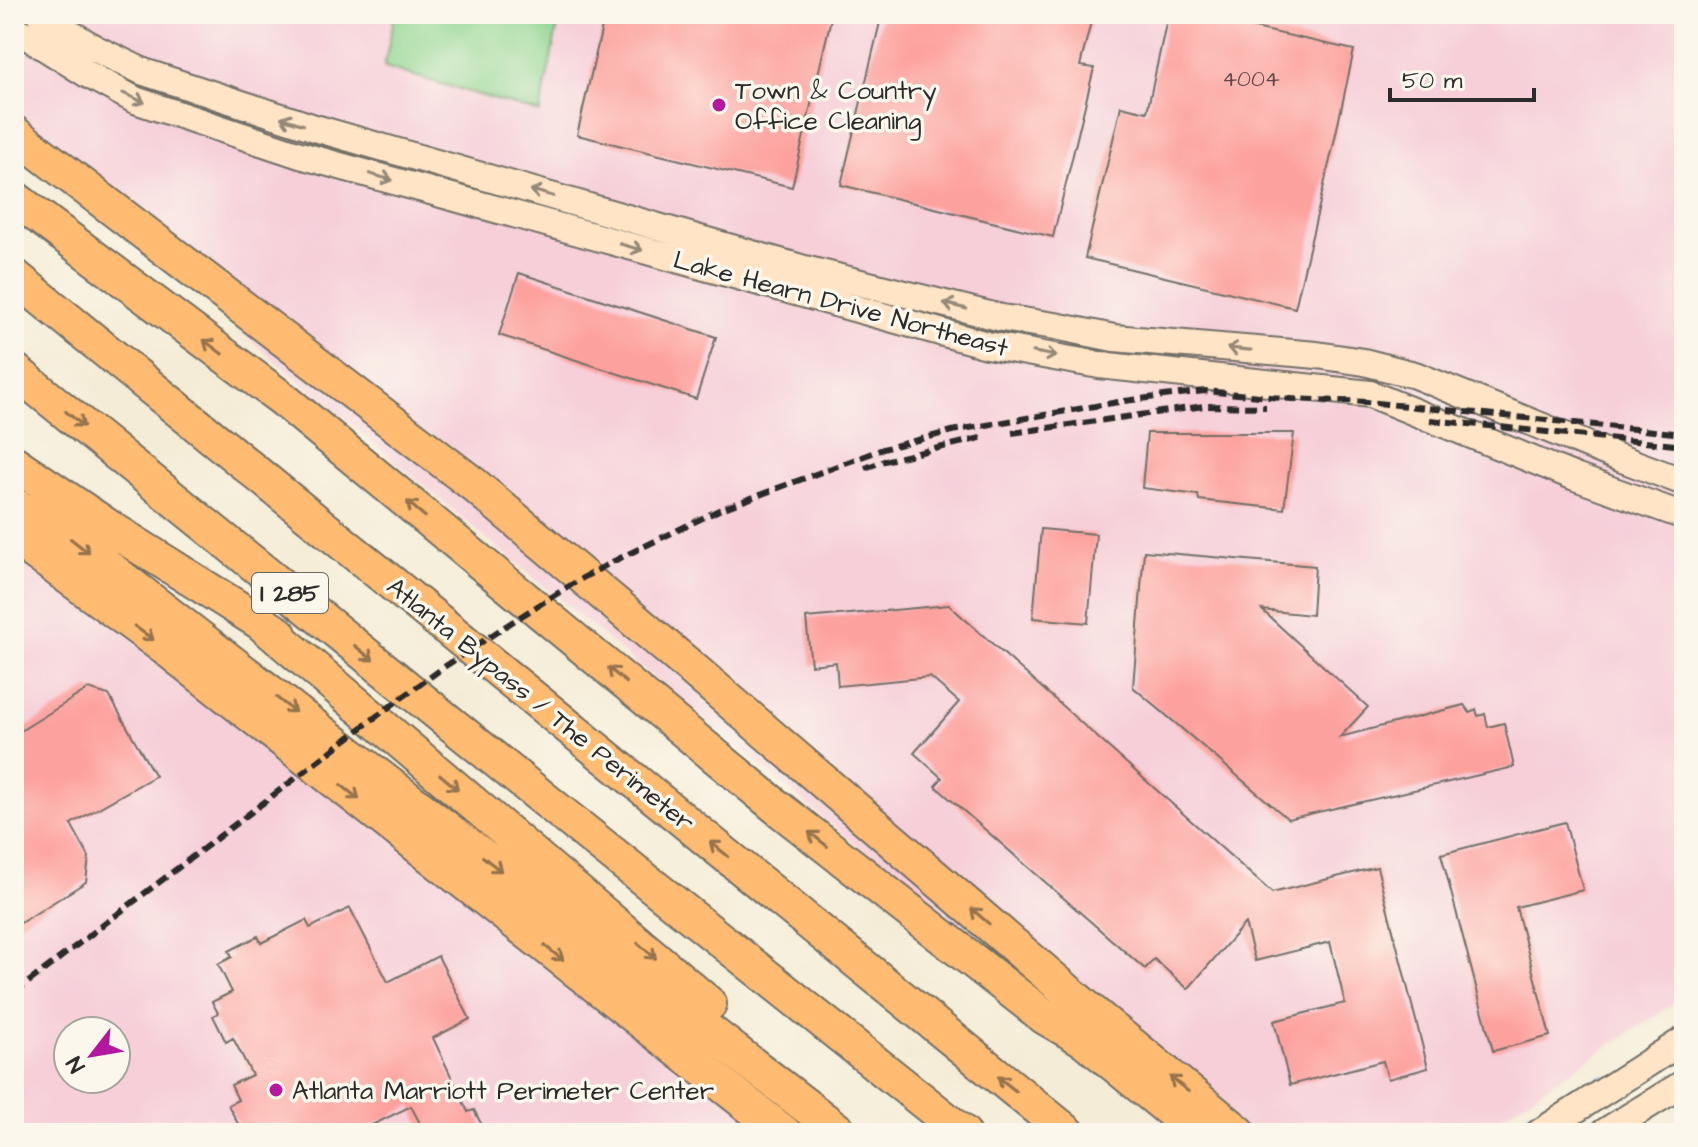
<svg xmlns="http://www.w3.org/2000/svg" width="1698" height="1147" viewBox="0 0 1698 1147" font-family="'Architects Daughter',sans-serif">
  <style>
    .built { fill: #f6cfd9; fill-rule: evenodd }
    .green { fill: #8cd48e; stroke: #5c805c; stroke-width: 2 }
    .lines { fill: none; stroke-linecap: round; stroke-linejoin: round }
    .stream { stroke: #77b1e8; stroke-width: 6 }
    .building { fill: #fda19e }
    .secondary-casing { stroke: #716f67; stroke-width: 30 }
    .highway-casing { stroke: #716f67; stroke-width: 38 }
    .secondary { stroke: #ffe4c6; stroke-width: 26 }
    .highway { stroke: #ffbb71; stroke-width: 34 }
    .rail { stroke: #2b2b2b; stroke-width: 6; stroke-dasharray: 12 6; stroke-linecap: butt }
    .oneway { stroke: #958878 }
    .oneway2 { stroke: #95734e }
    .poi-dot { fill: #b5179e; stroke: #fbf7ec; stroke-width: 3 }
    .labels { text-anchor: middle; stroke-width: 7; stroke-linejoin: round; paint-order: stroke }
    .number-label { font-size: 22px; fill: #604848 }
    .shield { fill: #fbf7ec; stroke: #696865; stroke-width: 2 }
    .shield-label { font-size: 24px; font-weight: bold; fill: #2b2b2b }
    .poi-label { font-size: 26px; fill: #2b2b2b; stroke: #fbf7ec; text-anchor: start }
    .street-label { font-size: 26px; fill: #2b2b2b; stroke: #fbf7ec }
  </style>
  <rect width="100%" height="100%" fill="#fbf7ec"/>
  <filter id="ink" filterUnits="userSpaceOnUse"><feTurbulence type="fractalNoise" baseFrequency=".0125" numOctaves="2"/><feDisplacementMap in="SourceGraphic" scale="16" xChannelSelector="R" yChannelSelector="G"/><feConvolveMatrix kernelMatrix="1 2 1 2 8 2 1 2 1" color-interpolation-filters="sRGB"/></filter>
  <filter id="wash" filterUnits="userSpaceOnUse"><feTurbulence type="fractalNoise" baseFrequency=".006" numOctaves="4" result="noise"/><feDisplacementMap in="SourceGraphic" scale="32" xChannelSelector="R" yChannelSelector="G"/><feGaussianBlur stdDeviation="1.8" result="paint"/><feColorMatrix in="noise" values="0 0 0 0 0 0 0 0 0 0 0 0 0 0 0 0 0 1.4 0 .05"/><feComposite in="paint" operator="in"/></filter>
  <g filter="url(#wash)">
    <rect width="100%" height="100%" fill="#f4ecd6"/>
    <path class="built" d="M14,14h1670v983l-208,136h-273l-667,-553 -452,-380 -70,-63z
      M14,507l808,626h-808zM68,1031h48v48h-48z"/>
    <path class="green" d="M395,14h165l-20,99 -156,-46z"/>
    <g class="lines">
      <path class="stream" d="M1496,1133l107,-55"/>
    </g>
    <g id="blocks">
      <path class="building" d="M605,14h227l-40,173 -215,-52z
        M887,14h206l-13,52 14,2 -41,169 -212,-52 40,-167z
        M1168,14h24l162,36 -21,97 -38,161 -210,-50 36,-152 26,6z
        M519,273l197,64 -20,62 -197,-64z
        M1147,433h147l-10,76 -85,-9 -1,-5 -56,-7z
        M1041,529l55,5 -8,89 -55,-5z
        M1144,551l171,15 -3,49 -50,-5 106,97 -28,30 124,-32 6,8 6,-4 2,7 7,-2 3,13 16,-4 10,44 -226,52 -155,-132z
        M949,605l323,288 105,-26 51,201 -40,11 -5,-18 -93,24 -16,-64 71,-18 -15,-61 -75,19 -10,-38 -57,66 -34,-30 -9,10 -210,-183 7,-8 -28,-25 45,-51 -29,-25 -92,9 -2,-24 -25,3 -5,-47z
        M88,689l21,6 46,81 -84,48 18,33 -3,25 -72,45v-192z
        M1565,822l18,68 -67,17 34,129 -57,15 -52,-197z
        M350,908l38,74 50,-26 32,63 -37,19 35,74 6,-2 12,23h-61l-14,-27 -45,22 3,5h-126l-15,-28 10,-5 -7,-15 21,-10 -19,-37 -7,4 -13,-26 5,-3 -6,-11 20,-10 -14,-28 14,-7 -3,-6 29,-15 3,7 45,-23 4,8z"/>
    </g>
  </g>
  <g filter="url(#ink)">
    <use href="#blocks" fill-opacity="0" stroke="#716f67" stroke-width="2"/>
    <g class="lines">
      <g class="secondary-casing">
        <path id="secondary" d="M40,14l54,34 50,24 171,56 486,140 201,50 53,8 59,12 203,17 47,7 51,13 202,82 67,25
          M14,28l73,46 48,26 165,55 687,190 112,20 271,29 205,83 109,39
          M1539,1133l145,-93
          M1603,1133l81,-50"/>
      </g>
      <g class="highway-casing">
        <path id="highway" d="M14,133l459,351 216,182 400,344 150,123
          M14,198l270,202 499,412 262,205 36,21
          M14,276l1054,857
          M14,370l551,446 398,317
          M14,463l96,65 169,106
          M14,505l52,30 775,598
          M14,537l158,116 612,480
          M261,623l448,381
          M1066,1025l132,108"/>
      </g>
      <use href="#secondary" class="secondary"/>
      <use href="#highway" class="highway"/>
      <path class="rail" d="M1430,420l254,26
        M1012,433l192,-27 62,1
        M865,468l19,-7 101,-24
        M14,993l363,-277 67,-49 71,-47 64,-40 33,-18 107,-52 164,-61 69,-18 172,-30 81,-10 87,8 75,3 317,32"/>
    </g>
    <defs><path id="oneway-shaft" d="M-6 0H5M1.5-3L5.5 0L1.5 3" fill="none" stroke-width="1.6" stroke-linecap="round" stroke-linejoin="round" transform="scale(2)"/></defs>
    <g class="oneway">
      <use href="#oneway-shaft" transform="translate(134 98) rotate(24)"/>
      <use href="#oneway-shaft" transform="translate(292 121) rotate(-162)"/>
      <use href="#oneway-shaft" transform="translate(381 177) rotate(16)"/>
      <use href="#oneway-shaft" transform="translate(542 193) rotate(-164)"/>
      <use href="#oneway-shaft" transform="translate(631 247) rotate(16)"/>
      <use href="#oneway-shaft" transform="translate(955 306) rotate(-166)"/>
      <use href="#oneway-shaft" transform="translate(1239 349) rotate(-175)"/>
      <use href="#oneway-shaft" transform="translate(1045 354) rotate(10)"/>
    </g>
    <g class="oneway2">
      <use href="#oneway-shaft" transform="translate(213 347) rotate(-143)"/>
      <use href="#oneway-shaft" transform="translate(75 419) rotate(39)"/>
      <use href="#oneway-shaft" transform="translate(416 509) rotate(-140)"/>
      <use href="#oneway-shaft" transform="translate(80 546) rotate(38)"/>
      <use href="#oneway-shaft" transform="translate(144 633) rotate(36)"/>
      <use href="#oneway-shaft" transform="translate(364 653) rotate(39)"/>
      <use href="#oneway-shaft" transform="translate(617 675) rotate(-140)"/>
      <use href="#oneway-shaft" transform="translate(286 705) rotate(38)"/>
      <use href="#oneway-shaft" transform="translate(449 782) rotate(40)"/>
      <use href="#oneway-shaft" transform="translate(350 792) rotate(38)"/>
      <use href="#oneway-shaft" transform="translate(818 839) rotate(-142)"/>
      <use href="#oneway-shaft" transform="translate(719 849) rotate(-141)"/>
      <use href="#oneway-shaft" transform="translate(492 864) rotate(38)"/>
      <use href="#oneway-shaft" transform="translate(980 916) rotate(-139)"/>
      <use href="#oneway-shaft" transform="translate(647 951) rotate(40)"/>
      <use href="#oneway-shaft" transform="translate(554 953) rotate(38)"/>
      <use href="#oneway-shaft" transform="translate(1007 1084) rotate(-141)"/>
      <use href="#oneway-shaft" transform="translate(1179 1084) rotate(-141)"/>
    </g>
  </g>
  <g class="poi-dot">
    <circle cx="719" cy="105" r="8"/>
    <circle cx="276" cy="1090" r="8"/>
  </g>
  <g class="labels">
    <g class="number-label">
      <text x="1251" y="86">4004</text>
    </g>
    <rect class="shield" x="252" y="573" width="76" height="40" rx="6"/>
    <g class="shield-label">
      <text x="290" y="601">I 285</text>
    </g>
    <g class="poi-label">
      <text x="735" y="99">Town &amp; Country<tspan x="735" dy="30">Office Cleaning</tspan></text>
      <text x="292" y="1099">Atlanta Marriott Perimeter Center</text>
    </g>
    <g class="street-label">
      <text transform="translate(841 303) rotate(15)" y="9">Lake Hearn Drive Northeast</text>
      <text transform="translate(541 704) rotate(39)" y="9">Atlanta Bypass / The Perimeter</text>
    </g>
  </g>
  <rect width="1698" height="1147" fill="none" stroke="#fbf7ec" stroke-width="48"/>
  <g transform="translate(92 1055) rotate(239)"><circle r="38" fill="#fbf7ec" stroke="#a8a59f" stroke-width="2"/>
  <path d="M0-6L14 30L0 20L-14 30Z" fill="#b5179e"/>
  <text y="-12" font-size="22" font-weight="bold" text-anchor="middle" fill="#2b2b2b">N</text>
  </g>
  <path d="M1390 88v12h144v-12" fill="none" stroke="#2b2b2b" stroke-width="4"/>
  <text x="1402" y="88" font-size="24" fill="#2b2b2b" stroke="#fbf7ec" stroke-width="6" paint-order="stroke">50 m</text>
</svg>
